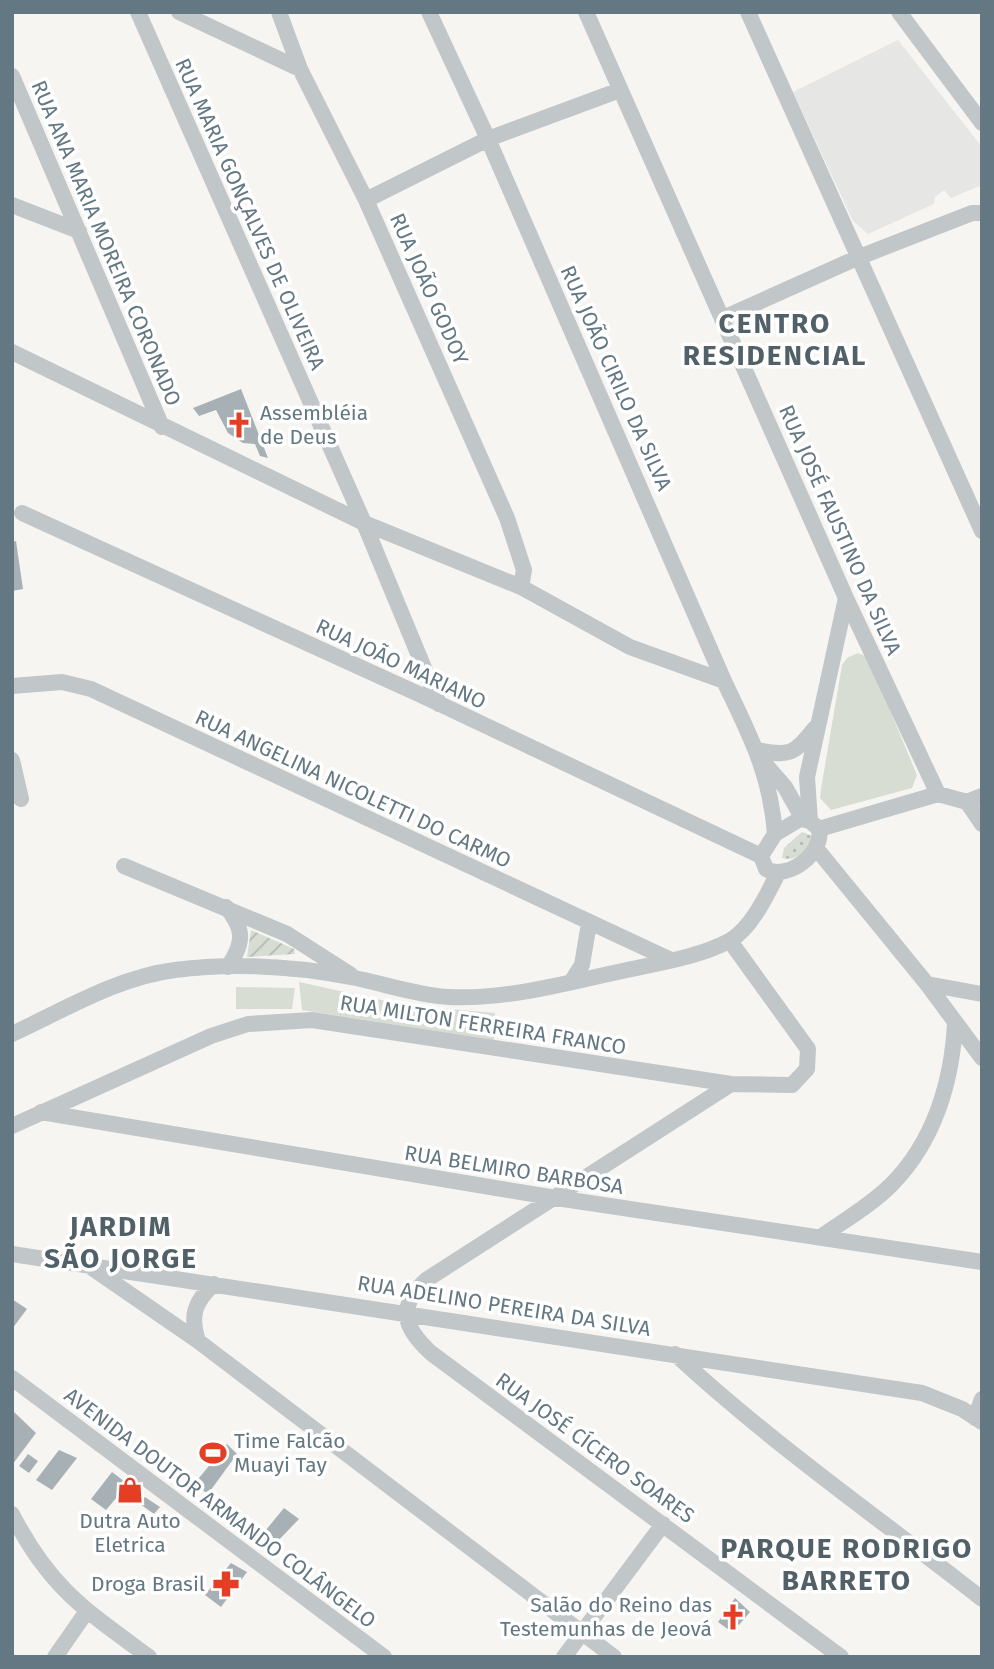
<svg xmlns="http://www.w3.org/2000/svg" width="994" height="1669" viewBox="0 0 994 1669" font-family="'Fira Sans',sans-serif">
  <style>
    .built { fill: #e6e7e5 }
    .grass { fill: url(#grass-dots) }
    .park { fill: #d8ddd3 }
    .garden { fill: url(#garden-furrows) }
    .building { fill: #a7b1b5 }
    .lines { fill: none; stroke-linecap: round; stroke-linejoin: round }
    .minor { stroke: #c1c6c8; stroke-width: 16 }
    .labels { text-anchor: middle; stroke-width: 7; stroke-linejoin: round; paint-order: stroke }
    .street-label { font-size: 21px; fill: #647883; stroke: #fff }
    .poi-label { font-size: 21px; fill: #647883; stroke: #fff; text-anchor: start }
    .district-label { font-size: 28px; font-weight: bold; letter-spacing: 2px; fill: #526168; stroke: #fff }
  </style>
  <defs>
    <pattern id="grass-dots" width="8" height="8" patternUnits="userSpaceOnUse" patternTransform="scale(1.75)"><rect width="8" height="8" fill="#d8ddd3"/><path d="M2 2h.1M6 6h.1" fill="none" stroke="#b3b8b1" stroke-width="1.8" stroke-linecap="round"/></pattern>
    <pattern id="garden-furrows" width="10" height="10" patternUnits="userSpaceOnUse" patternTransform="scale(1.75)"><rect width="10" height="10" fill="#d8ddd3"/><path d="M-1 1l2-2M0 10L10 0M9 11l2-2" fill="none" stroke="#b3b8b1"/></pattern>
  </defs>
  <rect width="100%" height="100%" fill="#f6f5f2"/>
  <path class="built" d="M898,40l84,107v38l-31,13 -7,-8 -9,7 -1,7 -66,30 -15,-13 -60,-129z"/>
  <path class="grass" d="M802,832l11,4c-6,13 -14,26 -31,22l2,-10z"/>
  <path class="park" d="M858,653l7,3 7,11 45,108 -5,13 -81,22 -11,-12 1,-9 21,-124 5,-7z
    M299,982l105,23 91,8 -1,27 -192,-30z
    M236,987l59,1 -3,21h-56z"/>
  <path class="garden" d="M251,930l43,19 1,5 -48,3z"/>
  <path class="building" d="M241,389l27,69 -8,-2 -5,-12 -12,-1 -15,-10 -12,-23 -17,6 -6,-8z
    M16,541l7,48 -11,2v-49z
    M12,1299l15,10 -15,20z
    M14,1412l22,21 -24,32v-52z
    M227,1444l10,10 -29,40 -14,-10z
    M59,1450l18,8 -25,32 -16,-10z
    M28,1454l10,7 -9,12 -10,-7z
    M112,1472l16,12 -22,26 -15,-11z
    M145,1497l15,10 -6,7 -14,-10z
    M284,1508l15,11 -25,26 -13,-9z
    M231,1563l16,9 -26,35 -16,-12z
    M735,1598l15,14 -11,13 -4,-2 -6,7 -11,-8z"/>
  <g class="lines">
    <path class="minor" d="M138,12l226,511 75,181
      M179,12l121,57
      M279,12l21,57 66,131 141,318 17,52 -3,17
      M429,12l59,127 236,542c26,55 46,91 51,153
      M586,12l260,586 92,196
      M748,12l234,519
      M899,12l83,111
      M12,76l150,351
      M366,200l122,-61 132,-49
      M12,205l67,26
      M723,318l134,-60 115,-45h10
      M12,352l352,171 157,64 109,60 94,34
      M22,513l401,183 338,160
      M12,686l50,-4 29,7 580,271
      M757,750c33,7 37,4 58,-22
      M12,760l9,39
      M765,764l20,23 18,32
      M967,802l15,22
      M800,819l10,2 9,8c5,24 -31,52 -53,40l-5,-13 14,-22z
      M810,821l-3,-44 39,-179
      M819,829l119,-35 29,8 15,-6
      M816,848l111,136 55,74
      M124,866l163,68 64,41
      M226,907c19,22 18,36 2,60
      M571,982l11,-17 7,-42
      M927,984l55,10
      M12,1034c52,-24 106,-57 163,-64 57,-7 118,-4 175,7 33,6 65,18 99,20 59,3 120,-15 178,-27 32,-7 72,-13 102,-29 22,-12 38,-46 49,-68
      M731,1084l-305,196c-30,28 -22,48 5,73l410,304
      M41,1112l509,85 432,65
      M12,1126l199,-90 37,-12 64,-4 419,64 61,1 15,-16 1,-20 -78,-108
      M822,1236c23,-16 49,-31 69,-51 43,-43 61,-103 64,-162
      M12,1254l910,139 40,16 20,13
      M92,1268l106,73 416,316
      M198,1341c-8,-25 -4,-39 16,-57
      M675,1354c96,89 204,164 307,245
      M12,1378l372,279
      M975,1418l7,-19
      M12,1514c37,73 73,96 137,143
      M55,1657l32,-46
      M564,1657l99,-133"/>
  </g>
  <defs>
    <g id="church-bare" transform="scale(2.1)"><path d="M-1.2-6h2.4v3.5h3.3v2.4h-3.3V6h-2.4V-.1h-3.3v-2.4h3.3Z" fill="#e43e24" stroke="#fff" stroke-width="2.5" paint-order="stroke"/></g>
    <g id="stadium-bare" transform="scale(2.1)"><path d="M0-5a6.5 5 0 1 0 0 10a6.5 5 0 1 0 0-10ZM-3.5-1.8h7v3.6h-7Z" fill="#e43e24" stroke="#fff" stroke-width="2.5" paint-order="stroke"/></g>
    <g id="shop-bare" transform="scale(2.1)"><path d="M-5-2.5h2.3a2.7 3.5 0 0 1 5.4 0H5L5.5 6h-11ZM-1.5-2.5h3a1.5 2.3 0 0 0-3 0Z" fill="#e43e24" stroke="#fff" stroke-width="2.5" paint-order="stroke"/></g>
    <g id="pharmacy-bare" transform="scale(2.1)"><path d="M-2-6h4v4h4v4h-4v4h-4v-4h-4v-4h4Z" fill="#e43e24" stroke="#fff" stroke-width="2.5" paint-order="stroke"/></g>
  </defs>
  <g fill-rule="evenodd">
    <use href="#church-bare" x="239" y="425"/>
    <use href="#stadium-bare" x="213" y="1453"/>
    <use href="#shop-bare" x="130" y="1490"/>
    <use href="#pharmacy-bare" x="226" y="1584"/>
    <use href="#church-bare" x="733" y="1617"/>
  </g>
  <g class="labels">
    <g class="street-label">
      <text transform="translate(250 214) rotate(66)" y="7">RUA MARIA GONÇALVES DE OLIVEIRA</text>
      <text transform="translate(106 243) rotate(67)" y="7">RUA ANA MARIA MOREIRA CORONADO</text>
      <text transform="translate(429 289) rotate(66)" y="7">RUA JOÃO GODOY</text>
      <text transform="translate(616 378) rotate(66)" y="7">RUA JOÃO CIRILO DA SILVA</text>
      <text transform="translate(840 530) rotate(66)" y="7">RUA JOSÉ FAUSTINO DA SILVA</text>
      <text transform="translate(401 664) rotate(25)" y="7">RUA JOÃO MARIANO</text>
      <text transform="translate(353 789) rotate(25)" y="7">RUA ANGELINA NICOLETTI DO CARMO</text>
      <text transform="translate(483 1025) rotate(9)" y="7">RUA MILTON FERREIRA FRANCO</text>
      <text transform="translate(514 1170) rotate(9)" y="7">RUA BELMIRO BARBOSA</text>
      <text transform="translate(504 1306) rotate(9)" y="7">RUA ADELINO PEREIRA DA SILVA</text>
      <text transform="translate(595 1448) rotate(36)" y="7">RUA JOSÉ CÍCERO SOARES</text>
      <text transform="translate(220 1508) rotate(37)" y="7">AVENIDA DOUTOR ARMANDO COLÂNGELO</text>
    </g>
    <g class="poi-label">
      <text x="260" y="420">Assembléia<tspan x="260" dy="24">de Deus</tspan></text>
      <text x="234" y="1448">Time Falcão<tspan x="234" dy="24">Muayi Tay</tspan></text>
      <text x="130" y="1528" text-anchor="middle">Dutra Auto<tspan x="130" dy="24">Eletrica</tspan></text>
      <text x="205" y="1591" text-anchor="end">Droga Brasil</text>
      <text x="712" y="1612" text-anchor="end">Salão do Reino das<tspan x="712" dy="24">Testemunhas de Jeová</tspan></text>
    </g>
    <g class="district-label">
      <text x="775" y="333">CENTRO<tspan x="775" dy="32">RESIDENCIAL</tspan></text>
      <text x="121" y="1236">JARDIM<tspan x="121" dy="32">SÃO JORGE</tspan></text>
      <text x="847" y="1558">PARQUE RODRIGO<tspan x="847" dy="32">BARRETO</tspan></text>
    </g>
  </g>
  <rect width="994" height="1669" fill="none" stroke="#647883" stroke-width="28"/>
</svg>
